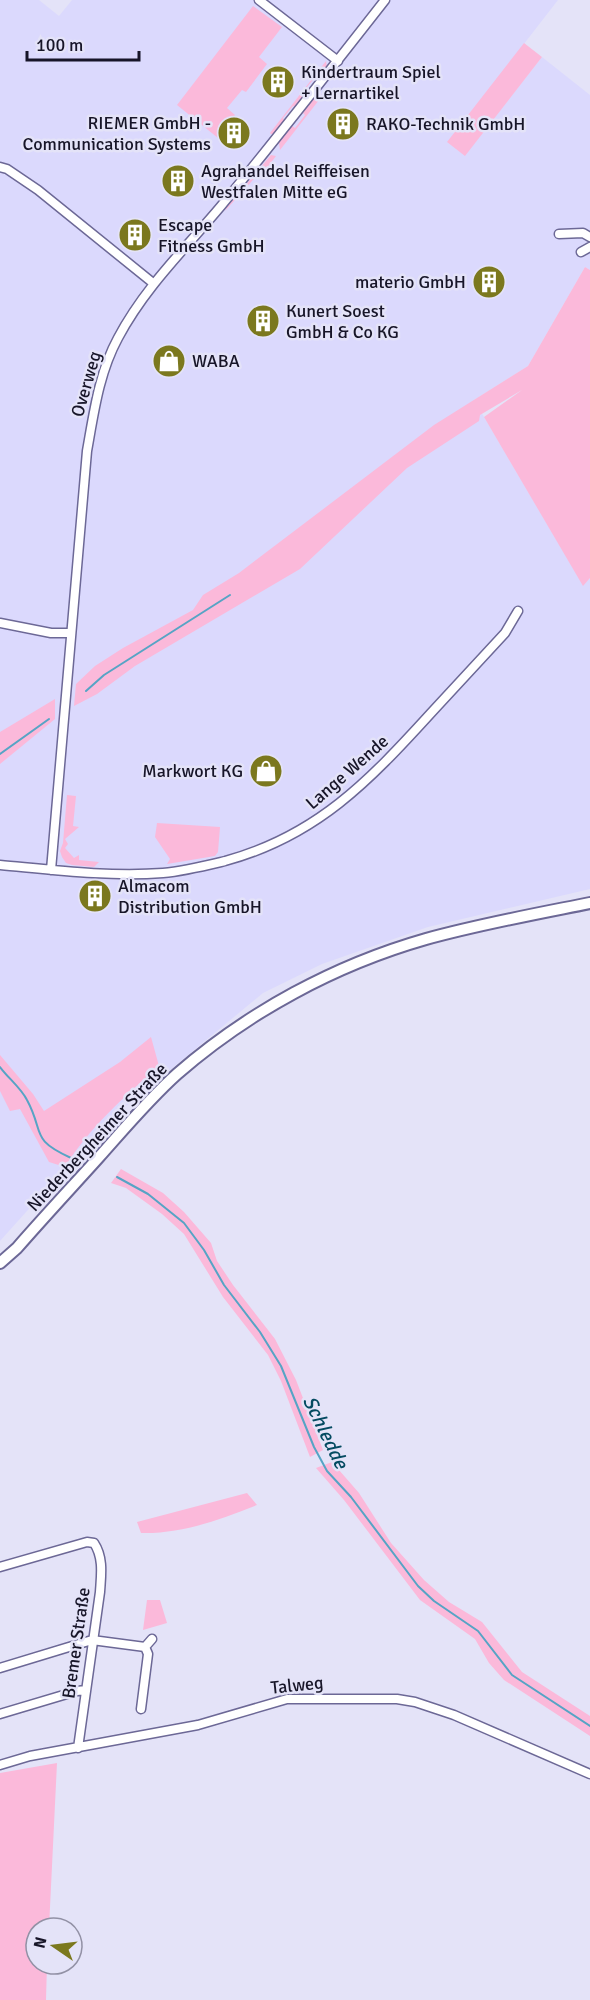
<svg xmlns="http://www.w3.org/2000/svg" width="590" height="2000" viewBox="0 0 590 2000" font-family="Signika,sans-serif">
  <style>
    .built { fill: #dbd9fd }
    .green { fill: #fbb9da }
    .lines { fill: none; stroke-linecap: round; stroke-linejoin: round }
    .stream { stroke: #56a4c5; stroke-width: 2 }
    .minor-casing { stroke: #6c6896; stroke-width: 11 }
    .major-casing { stroke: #6c6896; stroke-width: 14 }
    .minor { stroke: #fff; stroke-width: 8 }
    .major { stroke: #fff; stroke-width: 10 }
    .labels { text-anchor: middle; stroke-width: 5; stroke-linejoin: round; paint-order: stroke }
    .poi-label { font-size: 18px; fill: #171528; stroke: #e4e3f8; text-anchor: start }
    .street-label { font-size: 18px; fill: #171528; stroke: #e4e3f8 }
    .water-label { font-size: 20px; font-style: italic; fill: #044a61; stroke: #e4e3f8 }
  </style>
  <rect width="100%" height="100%" fill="#e4e3f8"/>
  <path class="built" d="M0,0h39l20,16 13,-16h486l-110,142 17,13 77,-98 48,38v175l-5,-3 -57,99 -54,34 109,185 7,-7v311l-162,38 -106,37 -59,29 -156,129 -107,119z"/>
  <path class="green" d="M253,6l29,21 -23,30 8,7 -21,28 -4,-2 -15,18 8,7 -17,23 -41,-33z
    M524,43l18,14 -77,99 -18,-14z
    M326,61l1,7 -7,9 -3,-2 -10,12 3,3 -14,18 -3,-2 -10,12 2,3 -10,13h-4l-1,-1z
    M317,94l6,1 -43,55 -1,-7 13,-17 3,2 10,-13 -2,-2z
    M271,155l5,1 -12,16h-4l-35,39 2,-4z
    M585,267l5,3v308l-7,8 -99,-169 38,-27 -42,25 -1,6 -72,47 -107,101 -165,97 -38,28 -23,12 2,-22 19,-18 28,-18 70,-38 10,-15 36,-22 195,-148 94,-59z
    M55,699v20l-55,45v-32z
    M67,795l9,1 -3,30 6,1 -14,12 3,5 -3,4 9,10 5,-3v5l20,2 -5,5 -22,-2 -6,-2 -4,-6 -2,-6 3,-8z
    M157,823l63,4 -2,25 -3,4 -48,8 3,-5 -15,-22z
    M151,1037l8,29c-34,30 -71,63 -94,101l-16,-5 -29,-53 -10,2 -10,-20v-36l33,39 11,17 76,-49z
    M121,1169l42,24 21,19 27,31 6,18 16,24 42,54 21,41 27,70 -13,7 -29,-76 -13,-26 -45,-58 -39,-63 -22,-20 -36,-26 -15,-5z
    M332,1462l27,31 32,50 33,37 25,22 33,20 40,50 68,44v20l-86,-56 -15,-17 -14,-24 -55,-39 -76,-100 -28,-32z
    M247,1493l10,12c-38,15 -75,29 -116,28l-4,-11z
    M147,1600h13l7,23 -24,7z
    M57,1763l-8,165h-13v36h11l-1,36h-46v-227z"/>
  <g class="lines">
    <path class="stream" d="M86,691l18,-16 126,-80
      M0,754l49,-35
      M0,1067c8,11 21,21 27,33 18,33 2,39 44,58
      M117,1177l31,17 36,29 20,27 20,35 36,47 21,34 33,81 13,24 24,26 67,89 16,15 44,30 34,44 78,51"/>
    <g class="minor-casing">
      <path id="minor" d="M259,0l79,61
        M0,167l7,2 31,21 115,93
        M559,234l24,-1 7,4
        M581,252l9,-5
        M0,623l51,10h20
        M0,865c54,5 109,12 163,8 21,-2 41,-7 62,-12 92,-25 144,-80 206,-148 25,-27 50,-54 74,-80l13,-22
        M51,870l36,-419c7,-39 12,-78 31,-113 27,-51 67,-89 103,-132 56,-68 110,-137 164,-206
        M0,1567l87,-25 7,1c10,15 7,33 6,49l-22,156
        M0,1668l92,-28 53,7
        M141,1709l7,-55 -3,-7 7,-8
        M0,1714l77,-23 9,-1
        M0,1765l30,-9 168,-31 89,-26h110l18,3 39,13 136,59"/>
    </g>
    <g class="major-casing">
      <path id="major" d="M0,1263l17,-15c27,-31 55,-61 82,-91 25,-28 50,-58 78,-83 71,-62 158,-109 249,-135 54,-15 109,-25 164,-36"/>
    </g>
    <use href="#minor" class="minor"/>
    <use href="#major" class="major"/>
  </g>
  <defs>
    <g id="building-disc" transform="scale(1.725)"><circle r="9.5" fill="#7b781e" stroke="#e4e3f8"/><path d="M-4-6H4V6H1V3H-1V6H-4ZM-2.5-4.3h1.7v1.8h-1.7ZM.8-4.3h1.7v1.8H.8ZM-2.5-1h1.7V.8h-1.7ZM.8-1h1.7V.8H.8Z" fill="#fff"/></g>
    <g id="shop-disc" transform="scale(1.725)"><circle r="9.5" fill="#7b781e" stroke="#e4e3f8"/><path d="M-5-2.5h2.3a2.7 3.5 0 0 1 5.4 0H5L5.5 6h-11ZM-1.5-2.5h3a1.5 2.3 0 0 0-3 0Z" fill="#fff"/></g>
  </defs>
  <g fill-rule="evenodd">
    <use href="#building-disc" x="278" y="82"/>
    <use href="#building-disc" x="343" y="124"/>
    <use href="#building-disc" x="234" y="133"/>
    <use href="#building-disc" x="178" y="181"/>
    <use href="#building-disc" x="135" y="235"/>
    <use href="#building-disc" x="489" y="282"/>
    <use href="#building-disc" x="263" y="321"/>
    <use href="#shop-disc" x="169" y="361"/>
    <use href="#shop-disc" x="266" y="771"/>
    <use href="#building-disc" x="95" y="896"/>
  </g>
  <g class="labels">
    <g class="poi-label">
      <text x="301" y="78">Kindertraum Spiel<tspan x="301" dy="21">+ Lernartikel</tspan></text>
      <text x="211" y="129" text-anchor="end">RIEMER GmbH -<tspan x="211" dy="21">Communication Systems</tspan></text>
      <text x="366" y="130">RAKO-Technik GmbH</text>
      <text x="201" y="177">Agrahandel Reiffeisen<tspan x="201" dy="21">Westfalen Mitte eG</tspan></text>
      <text x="158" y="231">Escape<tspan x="158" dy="21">Fitness GmbH</tspan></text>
      <text x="466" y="288" text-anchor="end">materio GmbH</text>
      <text x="286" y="317">Kunert Soest<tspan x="286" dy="21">GmbH &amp; Co KG</tspan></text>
      <text x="192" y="367">WABA</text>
      <text x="243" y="777" text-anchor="end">Markwort KG</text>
      <text x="118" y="892">Almacom<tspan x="118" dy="21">Distribution GmbH</tspan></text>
    </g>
    <g class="street-label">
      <text transform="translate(86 384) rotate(-74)" y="6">Overweg</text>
      <text transform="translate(347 772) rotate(-41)" y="6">Lange Wende</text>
      <text transform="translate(97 1137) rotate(-47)" y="6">Niederbergheimer Straße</text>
      <text transform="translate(76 1643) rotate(-82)" y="6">Bremer Straße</text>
      <text transform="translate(297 1685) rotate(-6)" y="6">Talweg</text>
    </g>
    <g class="water-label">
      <text transform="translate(326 1432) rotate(64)" y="7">Schledde</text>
    </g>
  </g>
  <g transform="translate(54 1946) rotate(284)"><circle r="28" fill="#e4e3f8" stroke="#9291a5" stroke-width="1.5"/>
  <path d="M0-4.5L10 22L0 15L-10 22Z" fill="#7b781e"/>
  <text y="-9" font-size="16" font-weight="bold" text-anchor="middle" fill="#171528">N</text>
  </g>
  <path d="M27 51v9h112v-9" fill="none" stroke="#171528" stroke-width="3"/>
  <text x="36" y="51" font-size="18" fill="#171528" stroke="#e4e3f8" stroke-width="4.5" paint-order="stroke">100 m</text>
</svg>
